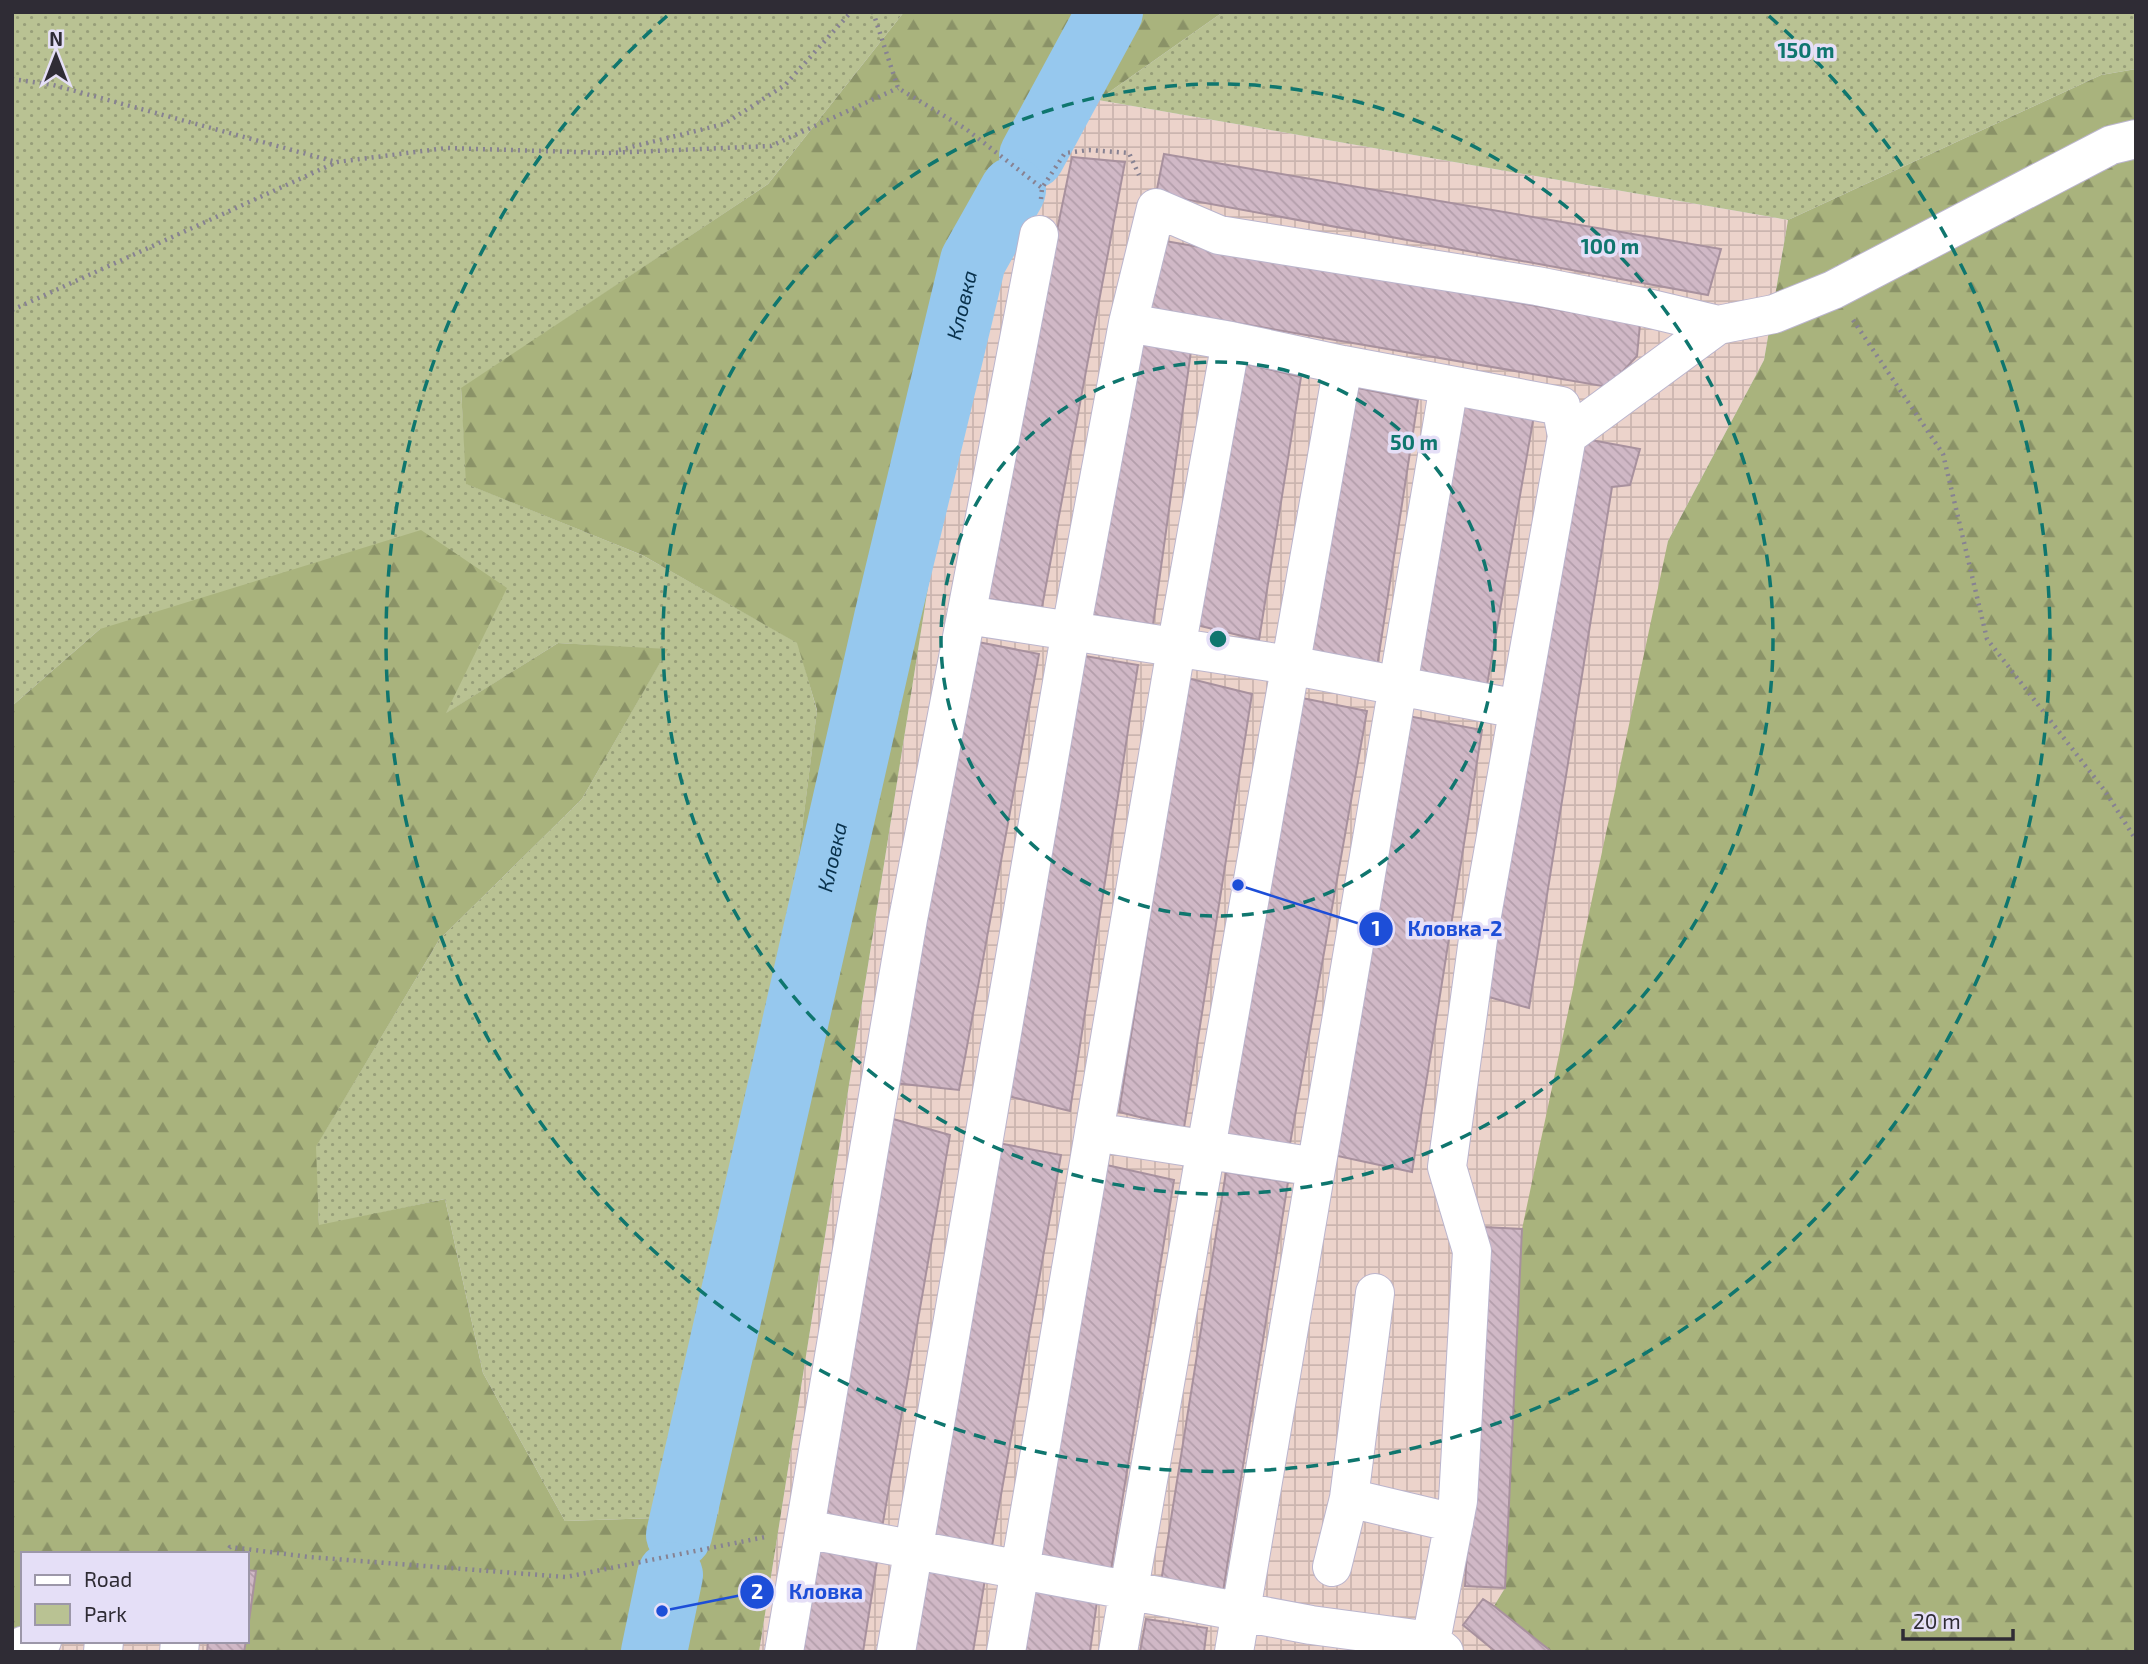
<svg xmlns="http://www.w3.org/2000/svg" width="2148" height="1664" viewBox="0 0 2148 1664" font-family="'Exo 2',sans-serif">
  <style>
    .industrial { fill: url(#industrial-grid) }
    .green { fill: url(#green-dots) }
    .forest { fill: url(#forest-firs) }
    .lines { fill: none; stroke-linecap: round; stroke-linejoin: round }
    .river { stroke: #96c8ee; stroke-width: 66 }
    .building { fill: url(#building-back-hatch); stroke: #a8919e; stroke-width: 2 }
    .minor-casing { stroke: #bbb5cd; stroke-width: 40 }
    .path { stroke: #878292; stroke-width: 4.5; stroke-dasharray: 2 5; stroke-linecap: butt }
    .minor { stroke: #fff; stroke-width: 38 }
    .ring { fill: none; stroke: #0f766e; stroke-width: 3.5; stroke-dasharray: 12 9 }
    .labels { text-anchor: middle; stroke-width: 7; stroke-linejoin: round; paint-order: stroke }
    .water-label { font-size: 21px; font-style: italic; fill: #08304a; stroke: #e5dff7 }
    .centre { fill: #0f766e; stroke: #e5dff7; stroke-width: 3.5 }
    .ring-label { font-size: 21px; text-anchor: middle; font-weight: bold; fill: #0f766e; stroke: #e5dff7; stroke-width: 7; stroke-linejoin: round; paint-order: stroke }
    .leader { fill: none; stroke: #1d4ed8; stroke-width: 2.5 }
    .callout-dot { fill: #1d4ed8; stroke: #e5dff7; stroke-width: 2.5 }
    .mark-label { font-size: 21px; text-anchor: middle; font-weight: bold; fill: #fff }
    .callout-label { font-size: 21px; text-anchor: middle; font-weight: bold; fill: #1d4ed8; stroke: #e5dff7; stroke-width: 7; stroke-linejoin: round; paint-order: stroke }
  </style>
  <defs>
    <pattern id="industrial-grid" width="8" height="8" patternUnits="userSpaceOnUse" patternTransform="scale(1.75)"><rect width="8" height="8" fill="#ecd3cb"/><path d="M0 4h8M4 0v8" fill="none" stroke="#cbb5af"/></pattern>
    <pattern id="green-dots" width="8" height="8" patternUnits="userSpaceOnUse" patternTransform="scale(1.75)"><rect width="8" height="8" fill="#b9c293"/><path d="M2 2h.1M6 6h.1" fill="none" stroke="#979e79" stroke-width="1.8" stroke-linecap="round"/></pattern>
    <pattern id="forest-firs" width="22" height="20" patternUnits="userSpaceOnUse" patternTransform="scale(1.75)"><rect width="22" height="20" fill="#a9b37d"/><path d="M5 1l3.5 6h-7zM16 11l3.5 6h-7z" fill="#8a9267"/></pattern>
    <pattern id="building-back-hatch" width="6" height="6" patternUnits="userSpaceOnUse" patternTransform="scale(1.75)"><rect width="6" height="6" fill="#d0b8c6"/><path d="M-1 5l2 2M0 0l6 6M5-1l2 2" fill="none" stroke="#b39eab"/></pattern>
  </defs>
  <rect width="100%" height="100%" fill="#e5dff7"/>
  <path class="industrial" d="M1098,100l690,120 -24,140 -96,181 -163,1047 -11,18 58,46h-793l229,-1443z
    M35,1641h211l-2,11h-232z"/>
  <path class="green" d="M12,12h892l-136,172 -307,205 6,95 175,71 156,88 19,68 -96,761 -3,44 -153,5 -82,-148 -38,-174 -126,27 -4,-78 124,-208 143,-141 85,-149 -109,-7 -113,71 -345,-85 -88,77z
    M1223,12h913v57l-35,6 -313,145 -690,-120z"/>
  <path class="forest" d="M904,12h319l-125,88 -110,109 -229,1443h-515l12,-81 -9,-1v-16h-224v87l-11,11v-946l88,-77 321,-99 86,58 -61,125 112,-70 110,6 -86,150 -143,141 -123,207 3,78 126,-26 38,174 82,148 153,-5 3,-44 96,-762 -20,-67 -155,-88 -176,-71 -5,-96 307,-204z
    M2136,69v1583h-584l-58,-46 11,-18 17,-359 146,-688 96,-181 24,-140 313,-145z"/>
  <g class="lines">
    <g class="river">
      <path d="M1032,156l78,-144"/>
      <path id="s1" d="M679,1535l208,-917 86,-357 40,-71"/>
      <path d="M654,1652l16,-77"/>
    </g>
  </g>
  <path class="building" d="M1164,154l557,95 -13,46 -552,-101z
    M1072,157l53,5 -83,445 -60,-9z
    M1148,238l492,86 -3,32 -29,31 -470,-81z
    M1127,341l64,10 -38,274 -72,-12z
    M1235,361l66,16 -42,263 -71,-17z
    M1348,386l70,14 -41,267 -70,-15z
    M1456,399l78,16 -48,276 -74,-17z
    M1580,438l60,11 -10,36 -18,2 -83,521 -44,-12z
    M973,641l66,13 -80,436 -65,-7z
    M1073,654l65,11 -68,446 -71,-17z
    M1187,678l65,16 -68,434 -65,-16z
    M1302,698l65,13 -77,433 -65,-7z
    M1408,716l74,14 -70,442 -79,-17z
    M886,1117l64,18 -68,393 -61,-6z
    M993,1142l68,13 -69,391 -66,-11z
    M1102,1164l72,16 -63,390 -75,-13z
    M1226,1172l62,10 -65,410 -62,-10z
    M1483,1227l39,2 -17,359 -40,-2z
    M815,1545l63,10 -15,97h-65z
    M927,1564l59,9 -13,79h-60z
    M247,1570l9,1 -9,64z
    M1034,1585l64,9 -8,58h-65z
    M1483,1599l11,7 58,46h-56l-33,-27z
    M1146,1619l61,9 -3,24h-64z
    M208,1641h38l-2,11h-37z"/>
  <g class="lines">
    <g class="minor-casing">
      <path id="minor" d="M1128,323l103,18 112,24 218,41 6,30
        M967,615l323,50 228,44
        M1094,1132l222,35
        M1375,1293l-26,205 105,25
        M805,1529l506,96 120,16 13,11
        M1332,1567l17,-69
        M1431,1641l27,-140 14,-250 -25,-84 32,-235 88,-496 151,-111
        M16,1652l6,-6 20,-5
        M103,1652l1,-11
        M179,1652l1,-11
        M784,1652l124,-733 131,-684
        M896,1652l175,-1022 57,-307 28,-115 63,27 318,51 110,22 71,17 56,-11 59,-24 278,-145 25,-6
        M1006,1652l170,-1003 55,-308
        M1118,1652l225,-1287
        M1234,1652l215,-1267"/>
    </g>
    <path class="path" d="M873,12l25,76 68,41 76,59
      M12,79l41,6 283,77
      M619,150l105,-26 61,-39 66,-73
      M1041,199l1,-11 23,-35 24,-3 40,3 10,22
      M12,310l325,-148 109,-14 162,5 163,-7 127,-58
      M1853,320l90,134 44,185 118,152 31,49
      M225,1554l5,-7 79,10 257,20 199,-40"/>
    <use href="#minor" class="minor"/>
  </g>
  <g class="ring">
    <circle cx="1218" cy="639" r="277"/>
    <circle cx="1218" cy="639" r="555"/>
    <path d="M1769 16A832 832 0 1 1 667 16"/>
  </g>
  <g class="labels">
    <g class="water-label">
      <text dy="7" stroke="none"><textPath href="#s1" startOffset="1262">Кловка</textPath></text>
      <text dy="7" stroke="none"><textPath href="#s1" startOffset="695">Кловка</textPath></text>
    </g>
  </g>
  <circle cx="1218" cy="639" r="10" class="centre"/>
  <g class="ring-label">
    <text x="1806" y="58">150 m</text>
    <text x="1610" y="254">100 m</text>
    <text x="1414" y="450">50 m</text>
  </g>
  <path class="leader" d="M1238 885L1376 929M662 1611L757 1592"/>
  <g class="callout-dot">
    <circle cx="1238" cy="885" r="7"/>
    <circle cx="662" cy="1611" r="7"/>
    <circle cx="1376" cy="929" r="18"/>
    <circle cx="757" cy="1592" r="18"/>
  </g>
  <g class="mark-label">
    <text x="1376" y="936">1</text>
    <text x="757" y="1599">2</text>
  </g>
  <g class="callout-label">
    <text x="1455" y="936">Кловка-2</text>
    <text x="826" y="1599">Кловка</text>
  </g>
  <rect width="2148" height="1664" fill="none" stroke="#2f2c35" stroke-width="28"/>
  <rect x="21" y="1552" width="228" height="91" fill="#e5dff7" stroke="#9c97a9" stroke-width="2"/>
  <rect x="35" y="1575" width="35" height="10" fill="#ffffff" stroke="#9c97a9" stroke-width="2"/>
  <text x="84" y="1587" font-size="21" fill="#2f2c35">Road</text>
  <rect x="35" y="1604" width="35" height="21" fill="#b9c293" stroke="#9c97a9" stroke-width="2"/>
  <text x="84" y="1622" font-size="21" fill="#2f2c35">Park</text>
  <g transform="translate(56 56)" stroke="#e5dff7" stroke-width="5" paint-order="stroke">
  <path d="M0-5L12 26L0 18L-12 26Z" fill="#2f2c35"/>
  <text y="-10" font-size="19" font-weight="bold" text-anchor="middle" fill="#2f2c35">N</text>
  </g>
  <path d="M1903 1629v10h110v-10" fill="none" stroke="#2f2c35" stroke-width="3.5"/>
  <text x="1913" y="1629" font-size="21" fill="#2f2c35" stroke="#e5dff7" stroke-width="5" paint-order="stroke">20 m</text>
</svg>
